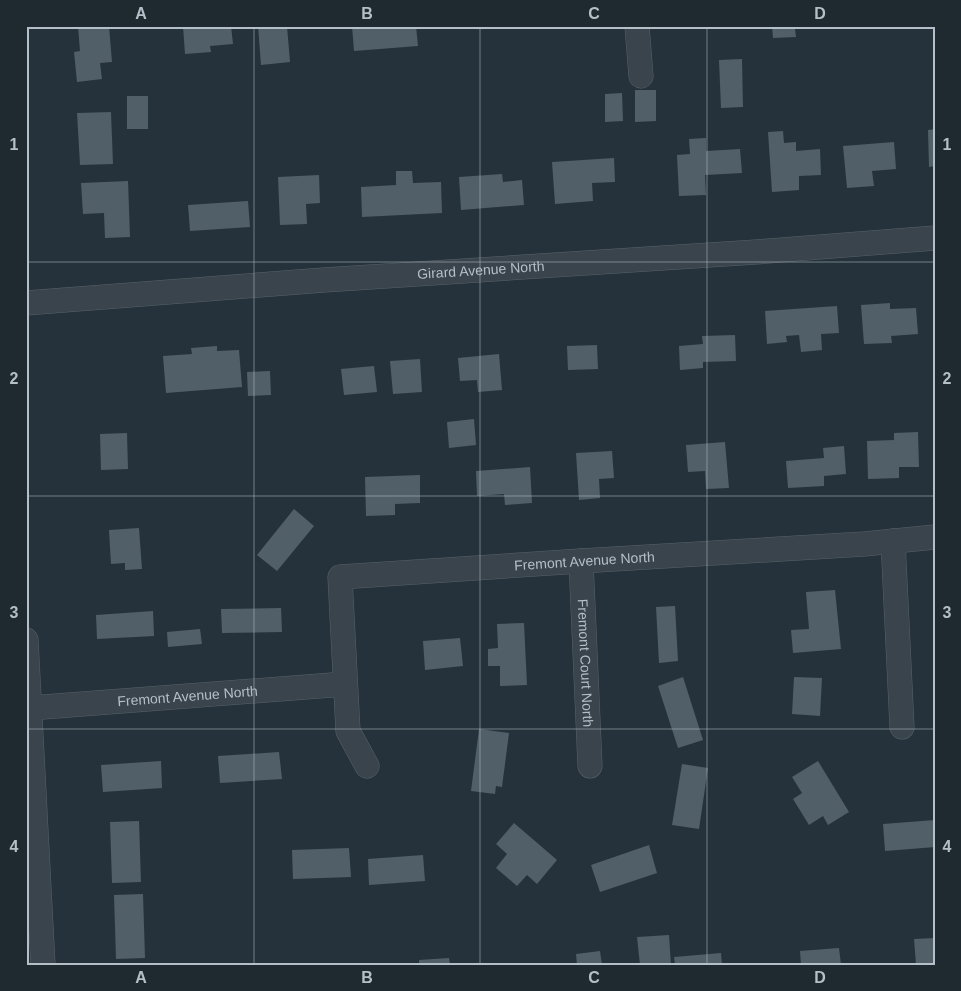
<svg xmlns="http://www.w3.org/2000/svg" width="961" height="991" viewBox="0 0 961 991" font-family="Helvetica,sans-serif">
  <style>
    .building { fill: #515f69 }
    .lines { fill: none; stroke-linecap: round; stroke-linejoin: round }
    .minor-casing { stroke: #57626a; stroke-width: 25 }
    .minor { stroke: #39444c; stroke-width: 24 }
    .grid { fill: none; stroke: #b5bfc7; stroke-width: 1; stroke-opacity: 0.55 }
    .labels { text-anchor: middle; stroke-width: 4; stroke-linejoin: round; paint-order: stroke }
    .street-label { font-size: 14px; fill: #b5bfc7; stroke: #1e2930 }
    .neatline { fill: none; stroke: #b5bfc7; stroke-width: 2 }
    .grid-label { font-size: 16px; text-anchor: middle; font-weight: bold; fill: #b5bfc7 }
  </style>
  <rect width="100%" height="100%" fill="#26323b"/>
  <path class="building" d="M78,26h31l3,36 -12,1 2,16 -25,3 -3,-30 6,-1z
    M183,26h48l2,18 -23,2 1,6 -26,2z
    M258,26h29l3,36 -29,3z
    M352,26h64l2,20 -64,5z
    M772,26h50v2l-27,1 1,8 -23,1z
    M742,59l1,48 -22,1 -2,-48z
    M635,90h21v31l-21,1z
    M622,93l1,28 -18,1v-28z
    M127,96h21v33h-21z
    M111,112l2,52 -33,1 -3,-52z
    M935,129v37l-6,1 -1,-37z
    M783,131l1,12 12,-1v9l24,-2 1,26 -22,1v14l-27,2 -4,-60z
    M706,138v13l34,-2 2,24 -37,2 1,20 -27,1 -2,-41 13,-1 -1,-15z
    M894,142l2,27 -24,2 2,15 -27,2 -4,-42z
    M614,158l1,24 -23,1 1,18 -38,3 -3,-42z
    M396,171h16l1,12 28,-1 1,31 -80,4 -1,-30 35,-2z
    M502,174l1,8 19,-2 2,25 -63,5 -2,-33z
    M319,175l1,28 -14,1 1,20 -27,1 -2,-48z
    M128,181l2,56 -25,1 -1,-25 -21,1 -2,-31z
    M248,201l2,26 -60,4 -2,-26z
    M890,303v6l26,-1 2,26 -27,2 1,7 -28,1 -3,-39z
    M837,306l2,27 -18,1 1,16 -21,2 -2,-17 -13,1 1,6 -20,2 -2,-33z
    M735,335l1,26 -33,1v6l-23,2 -1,-24 24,-2 -1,-8z
    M597,345l1,24 -30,1 -1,-24z
    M217,346v5l22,-1 3,37 -76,6 -3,-37 29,-2 -1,-6z
    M499,354l3,36 -24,2 -1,-12 -17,1 -2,-23z
    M420,359l2,33 -29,2 -3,-33z
    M374,366l3,26 -33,3 -3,-26z
    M270,371l1,24 -23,1 -1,-24z
    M474,419l2,26 -27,3 -2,-26z
    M918,432l1,35h-20v11l-31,1 -1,-38 27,-1v-7z
    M127,433l1,36 -27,1 -1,-36z
    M725,442l4,46 -23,1 -1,-18 -17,1 -2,-27z
    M844,446l2,28 -22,2v10l-36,2 -2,-27 38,-3 -1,-10z
    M612,451l2,27 -15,1 1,19 -21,2 -3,-47z
    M530,467l2,36 -27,2 -1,-11 -27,2 -1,-25z
    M420,475v28l-25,1v11l-29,1 -1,-39z
    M294,509l20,17 -37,45 -20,-16z
    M139,528l3,41 -17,1v-7l-14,1 -2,-34z
    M835,590l6,59 -48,4 -2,-23 18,-1 -3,-37z
    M675,606l3,55 -19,2 -3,-56z
    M281,608l1,24 -60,1 -1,-24z
    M153,611l1,25 -57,3 -1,-24z
    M524,623l3,62 -27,1v-20h-12v-17l10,-1 -1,-24z
    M200,629l2,15 -34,3 -1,-15z
    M460,638l3,28 -38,4 -2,-29z
    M683,677l20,63 -25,8 -20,-62z
    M794,677l28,1 -2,38 -28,-2z
    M479,729l30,4 -7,54 -6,-1 -1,8 -24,-3z
    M279,752l3,27 -62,4 -2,-27z
    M161,761l1,27 -59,4 -2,-27z
    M818,761l31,51 -21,13 -5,-9 -14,9 -16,-26 9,-6 -10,-16z
    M682,764l26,4 -9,61 -27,-4z
    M935,820v27l-50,4 -2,-27z
    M139,821l2,61 -29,1 -2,-61z
    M514,823l43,37 -20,24 -10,-9 -10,11 -21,-18 11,-14 -11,-10z
    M649,845l8,28 -57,19 -9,-27z
    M349,848l2,29 -58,2 -1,-29z
    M423,855l2,26 -56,4 -1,-26z
    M143,894l2,64 -29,1 -2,-64z
    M669,935l2,30h-31l-3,-28z
    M935,938v27h-19l-2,-26z
    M839,948l2,17h-40l-1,-14z
    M600,951l2,14h-25l-1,-11z
    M721,953l1,12h-47l-1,-8z
    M449,958l1,7h-31v-5z"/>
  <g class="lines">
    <g class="minor-casing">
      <g id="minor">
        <path d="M637,26l4,50"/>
        <path id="s1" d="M26,303l298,-23 432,-28 179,-14"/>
        <path d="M893,541l9,186"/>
        <path id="s2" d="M581,561l9,205"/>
        <path d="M26,640l17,325"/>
        <path id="s3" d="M30,708l315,-24"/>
        <path id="s4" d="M367,766l-19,-35 -8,-154 241,-16 283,-17 71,-7"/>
      </g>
    </g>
    <use href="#minor" class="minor"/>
  </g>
  <path class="grid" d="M254,26v939M480,26v939M707,26v939M26,262h909M26,496h909M26,729h909"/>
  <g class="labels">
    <g class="street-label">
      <text dy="5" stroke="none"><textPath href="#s1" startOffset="456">Girard Avenue North</textPath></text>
      <text dy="5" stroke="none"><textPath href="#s4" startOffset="439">Fremont Avenue North</textPath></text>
      <text dy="5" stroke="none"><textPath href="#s2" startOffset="102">Fremont Court North</textPath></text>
      <text dy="5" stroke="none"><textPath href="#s3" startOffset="158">Fremont Avenue North</textPath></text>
    </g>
  </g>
  <rect width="961" height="991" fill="none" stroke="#1e2930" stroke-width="55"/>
  <rect x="28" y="28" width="906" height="936" class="neatline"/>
  <g class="grid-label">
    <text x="141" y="19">A</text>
    <text x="367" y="19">B</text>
    <text x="594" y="19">C</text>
    <text x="820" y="19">D</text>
    <text x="14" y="150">1</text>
    <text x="947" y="150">1</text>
    <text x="14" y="384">2</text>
    <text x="947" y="384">2</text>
    <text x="14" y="618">3</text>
    <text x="947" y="618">3</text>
    <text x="14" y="852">4</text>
    <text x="947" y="852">4</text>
    <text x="141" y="983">A</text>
    <text x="367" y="983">B</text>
    <text x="594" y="983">C</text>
    <text x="820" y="983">D</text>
  </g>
</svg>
